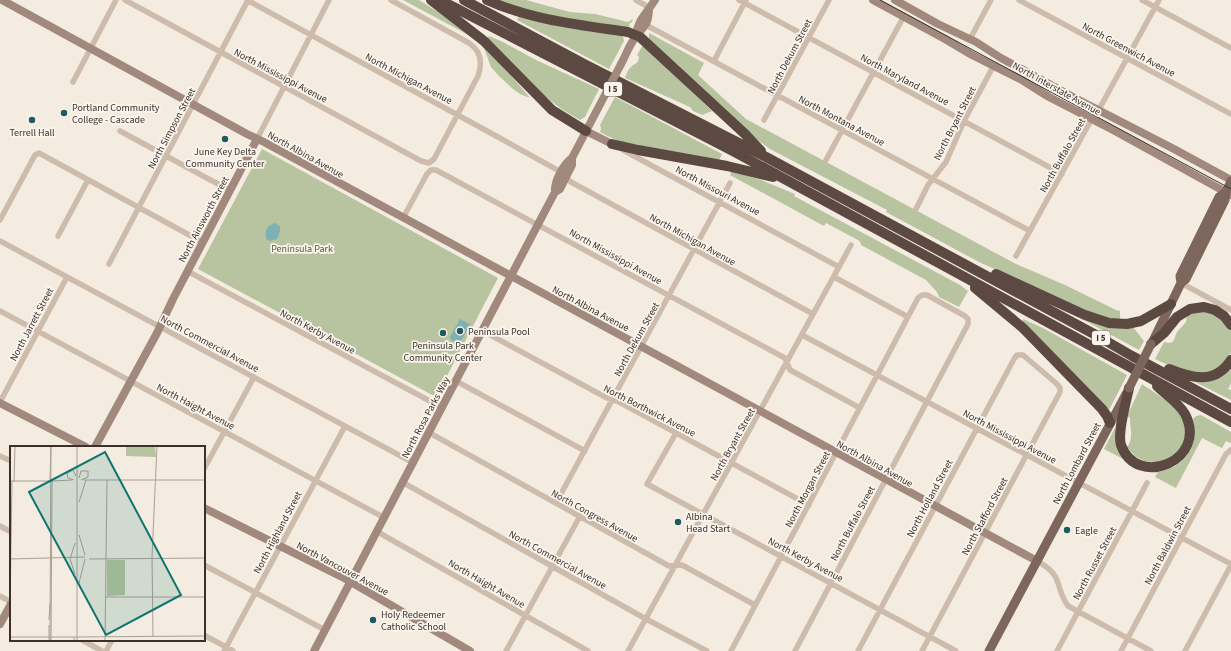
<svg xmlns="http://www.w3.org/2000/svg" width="1231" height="651" viewBox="0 0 1231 651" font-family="'Source Sans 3',sans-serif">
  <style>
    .green { fill: #b8c4a0 }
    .water { fill: #7fb0b2 }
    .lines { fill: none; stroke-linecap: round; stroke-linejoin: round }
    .street { stroke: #cdbbac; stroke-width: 5.5 }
    .secondary { stroke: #a18a7d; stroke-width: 8 }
    .primary { stroke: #7d675c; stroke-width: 9 }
    .highway { stroke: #5c4a42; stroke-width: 10 }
    .tram { stroke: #3b302b; stroke-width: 1 }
    .secondary-bridge { stroke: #a18a7d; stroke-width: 8 }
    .primary-bridge { stroke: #7d675c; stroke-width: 9 }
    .poi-dot { fill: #1f5a5e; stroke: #fbf5ee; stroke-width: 1.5 }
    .labels { text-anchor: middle; stroke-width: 3.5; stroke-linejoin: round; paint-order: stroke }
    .shield { fill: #fbf5ee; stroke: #756b66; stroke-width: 1 }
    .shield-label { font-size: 9px; font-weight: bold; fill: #3b302b }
    .street-label { font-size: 10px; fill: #3b302b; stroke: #fbf5ee }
    .poi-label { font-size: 10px; fill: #3b302b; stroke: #fbf5ee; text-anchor: start }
    .park-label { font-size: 10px; fill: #4a5a2e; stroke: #fbf5ee }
    .inset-road { fill: none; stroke: #aaa098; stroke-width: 1 }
    .view { fill: #0f766e; fill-opacity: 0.15; stroke: #0f766e; stroke-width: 2 }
    .inset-edge { fill: none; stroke: #3b302b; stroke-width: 2 }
  </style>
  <rect width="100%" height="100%" fill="#f4ebe1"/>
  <path class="green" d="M403,0h16l49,31 42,43 20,24 -10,-4 -7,-5 -15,-14 -7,-8 -7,-19 -10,-10z
    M492,0h34l44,12 25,2 33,8 5,-3 -1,3 -3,2 1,2 -6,2 -86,-15z
    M519,16l102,20 2,1 1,4 -15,28 -92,-49z
    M649,33l55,30 -6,12 48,44 270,145 49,21 51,25 4,1v10l-14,-2 -127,-57 -93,-50 1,-2 -117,-61 -14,-10 -104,-97 -3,-3z
    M489,36l14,6 33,18 63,29 -14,28 -5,3c-36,-19 -64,-52 -93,-80z
    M643,45l69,66 -10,4 -9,-4 -3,-4 -65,-29c1,-3 3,-8 5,-10 4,-5 8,-3 9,-11l-2,-2z
    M615,97l107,57 -3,7c-39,-7 -85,-10 -119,-29l1,-4 -1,-3z
    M262,149l236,129 -62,119 -238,-128z
    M732,171l29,9 34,14 -1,2 166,89 8,6 -9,16 -20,-10 -2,-5 -11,-12 -65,-35v-2l-3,-3 -32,-17 -2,3 -94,-51z
    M1204,311l12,4 13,12 2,4v21l-5,10 -16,10 -10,2 -28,-7 -17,-8 9,-17 5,1 4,-1 4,-10 9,-10 1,-8z
    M1023,319l20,9 84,47 -18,35 -87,-88z
    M1084,320l49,7 11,14 -5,9z
    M1231,367v16l-3,6 3,1v10l-36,-18z
    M1142,384c14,10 47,28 44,48 -1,6 -4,12 -5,18l-21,13 -16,-2 -9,-5 -8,-9c7,-9 3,-18 3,-29l-3,-2z
    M1201,415l30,17v11l-5,-2 -4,7 -20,-10 -26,50 -21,-11 3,-5c26,-4 42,-26 35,-53l3,-3z
    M1115,428v7l12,26 -23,-12z"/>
  <path class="water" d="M275,223l5,3v5l-3,8 -7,2 -4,-2c-1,-9 0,-13 9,-16z
    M460,319l10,5 -11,21 -8,-5 -1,-3z"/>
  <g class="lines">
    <path class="street" d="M125,0l296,161 8,2 5,-4 44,-83c5,-14 3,-25 -9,-33l-78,-43
      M247,0l251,137 63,35
      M636,0l14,8
      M739,0l323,174
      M1019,0l212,114
      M1142,0l89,48
      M646,25l384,206
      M970,39l21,-39
      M714,61l32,-61
      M73,82l43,-82
      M764,120l65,-120
      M120,131l109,59
      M257,139l72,-139
      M623,150l216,117
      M826,160l78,-144
      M566,178l5,4 242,132
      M916,209l12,-24 18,-23 18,-41 30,-56
      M403,218l24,-44 4,-4h5l349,188 5,12 70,38
      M0,220l35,-65 4,-2 163,89
      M58,236l30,-56
      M0,241l412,221
      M1016,256l73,-132 13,-20 57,-104
      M109,264l139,-264
      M187,271l254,136
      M834,277l74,40
      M1181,283l50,27
      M0,311l383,206
      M483,331l124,67 12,4 190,103
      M802,335l429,229
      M456,381l129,70
      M0,402l67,-125
      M428,432l241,134 13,-1 73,40
      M676,433l-29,51 309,167
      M0,456l11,5
      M204,469l50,-92
      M402,482l244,137 61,32
      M556,503l174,-320
      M0,526l11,6
      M376,531l212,120
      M1037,561c9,5 18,11 21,22 3,9 4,15 10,23l83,45
      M204,565l121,65
      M0,596l11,6
      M204,635l29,16
      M82,640l20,11
      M106,651l6,-11
      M224,651l121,-225
      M506,651l74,-135
      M628,651l223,-406
      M731,651l187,-353 4,-3h5l38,21 3,3v5l-173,327
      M858,651l156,-292 3,-4h6l34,29 3,4v4l-138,259
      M1057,651l90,-168
      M1121,651l105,-197 5,-4
      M1185,651l46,-86"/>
    <path class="secondary" d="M2,0l245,134 17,8 773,419
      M873,0l72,39 27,16 50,25 27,17 66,34 116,64
      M895,0l43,24 38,18 25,16 70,38 103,53 57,31
      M636,35c2,-16 11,-22 19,-35
      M621,64c5,-9 9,-21 16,-29 8,-10 11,-10 12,-25
      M586,131l26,13
      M555,192c-1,-11 8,-27 17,-34l34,-65
      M0,403l86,44
      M95,447l62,-114 16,-34 84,-160
      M204,508l140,70 126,73
      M0,624l11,-20
      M314,651l241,-459 5,-3 12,-24v-7"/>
    <path class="primary" d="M1181,283l-1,-7 39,-79 7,-5
      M1152,343l29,-60 5,-4 39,-79 1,-8 5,-11
      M989,651l137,-257"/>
    <path class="highway" d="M431,0l53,41 68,69 34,21
      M440,0l293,151 498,271
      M464,0l120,64 182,93 328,177 38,22 99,53
      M487,0c44,20 93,25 141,32l12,5 105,97 16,17
      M612,144l26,6 89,16 46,11
      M996,274l89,41 24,8 18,1 14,-3 30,-17
      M975,288l48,40 79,81 5,7 3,7
      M1151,344l13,-11 13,-16 13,-8 14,-2 11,3 9,6 7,9
      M1169,369c22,9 46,16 62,-9
      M1129,388c-3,15 -12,44 -8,57 16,45 88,15 64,-31 -6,-11 -19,-19 -28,-28"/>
    <path class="tram" d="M880,0l351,189"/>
    <path class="secondary-bridge" d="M606,93l15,-29"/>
    <path class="primary-bridge" d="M1129,388l22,-44"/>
  </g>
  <g class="poi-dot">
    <circle cx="64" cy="113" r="4"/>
    <circle cx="32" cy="120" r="4"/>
    <circle cx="225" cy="139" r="4"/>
    <circle cx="460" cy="331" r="4"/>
    <circle cx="443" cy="333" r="4"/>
    <circle cx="678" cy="522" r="4"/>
    <circle cx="1067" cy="530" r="4"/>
    <circle cx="373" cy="620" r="4"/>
  </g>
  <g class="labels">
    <g class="shield">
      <rect x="604" y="82" width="18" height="14" rx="3"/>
      <rect x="1092" y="331" width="18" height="14" rx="3"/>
    </g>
    <g class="shield-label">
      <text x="613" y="92">I 5</text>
      <text x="1101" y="341">I 5</text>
    </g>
    <g class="street-label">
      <text transform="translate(1129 49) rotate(28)" y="4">North Greenwich Avenue</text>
      <text transform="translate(789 56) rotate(-62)" y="4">North Dekum Street</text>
      <text transform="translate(281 75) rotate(28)" y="4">North Mississippi Avenue</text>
      <text transform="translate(409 78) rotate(28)" y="4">North Michigan Avenue</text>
      <text transform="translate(905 79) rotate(28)" y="4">North Maryland Avenue</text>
      <text transform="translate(1057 88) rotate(29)" y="4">North Interstate Avenue</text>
      <text transform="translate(842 120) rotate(28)" y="4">North Montana Avenue</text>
      <text transform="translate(954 123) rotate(-63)" y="4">North Bryant Street</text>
      <text transform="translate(171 128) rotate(-62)" y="4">North Simpson Street</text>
      <text transform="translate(306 154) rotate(29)" y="4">North Albina Avenue</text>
      <text transform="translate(1062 155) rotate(-61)" y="4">North Buffalo Street</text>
      <text transform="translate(718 190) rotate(28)" y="4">North Missouri Avenue</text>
      <text transform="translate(203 219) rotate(-62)" y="4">North Ainsworth Street</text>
      <text transform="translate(693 239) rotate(29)" y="4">North Michigan Avenue</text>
      <text transform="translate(616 256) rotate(29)" y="4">North Mississippi Avenue</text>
      <text transform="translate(591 308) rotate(28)" y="4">North Albina Avenue</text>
      <text transform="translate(31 324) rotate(-62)" y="4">North Jarrett Street</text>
      <text transform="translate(318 331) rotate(28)" y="4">North Kerby Avenue</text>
      <text transform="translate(636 339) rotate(-61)" y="4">North Dekum Street</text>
      <text transform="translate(210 343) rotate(28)" y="4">North Commercial Avenue</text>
      <text transform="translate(196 406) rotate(28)" y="4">North Haight Avenue</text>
      <text transform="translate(650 410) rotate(27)" y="4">North Borthwick Avenue</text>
      <text transform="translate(425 417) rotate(-62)" y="4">North Rosa Parks Way</text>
      <text transform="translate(1010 436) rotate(28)" y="4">North Mississippi Avenue</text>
      <text transform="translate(732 444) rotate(-61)" y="4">North Bryant Street</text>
      <text transform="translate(875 463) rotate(29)" y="4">North Albina Avenue</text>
      <text transform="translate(1076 463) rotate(-62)" y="4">North Lombard Street</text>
      <text transform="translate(807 489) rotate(-62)" y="4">North Morgan Street</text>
      <text transform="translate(929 498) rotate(-62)" y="4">North Holland Street</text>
      <text transform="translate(595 515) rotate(29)" y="4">North Congress Avenue</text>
      <text transform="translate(984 516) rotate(-62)" y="4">North Stafford Street</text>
      <text transform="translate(852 523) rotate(-62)" y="4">North Buffalo Street</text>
      <text transform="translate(277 532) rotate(-62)" y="4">North Highland Street</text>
      <text transform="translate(1167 545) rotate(-62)" y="4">North Baldwin Street</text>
      <text transform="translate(558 559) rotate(29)" y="4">North Commercial Avenue</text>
      <text transform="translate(806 559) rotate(28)" y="4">North Kerby Avenue</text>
      <text transform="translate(1094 563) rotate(-62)" y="4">North Russet Street</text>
      <text transform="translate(343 568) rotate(28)" y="4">North Vancouver Avenue</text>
      <text transform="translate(487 583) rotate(30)" y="4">North Haight Avenue</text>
    </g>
    <g class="poi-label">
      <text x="72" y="111">Portland Community<tspan x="72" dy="12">College - Cascade</tspan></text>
      <text x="32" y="136" text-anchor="middle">Terrell Hall</text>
      <text x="225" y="155" text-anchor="middle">June Key Delta<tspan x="225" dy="12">Community Center</tspan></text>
      <text x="468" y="335">Peninsula Pool</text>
      <text x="443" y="349" text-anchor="middle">Peninsula Park<tspan x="443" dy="12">Community Center</tspan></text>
      <text x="686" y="520">Albina<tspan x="686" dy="12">Head Start</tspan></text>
      <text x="1075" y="534">Eagle</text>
      <text x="381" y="618">Holy Redeemer<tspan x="381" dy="12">Catholic School</tspan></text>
    </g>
    <g class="park-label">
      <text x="302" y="252">Peninsula Park</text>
    </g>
  </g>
  <g transform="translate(10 446)">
    <rect width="195" height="195" fill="#f4ebe1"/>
    <path d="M116,0h29l1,11 -30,-1zM97,114h18v35l-18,1z" fill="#b8c4a0"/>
    <path class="inset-road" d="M67,0v195M69,32l2,-7h7v6l-7,3M64,34l-6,-2 -1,-5 6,-3 3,6M74,34h121M0,35h43M40,35l1,-35M42,35l20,-1M4,36l1,-36M69,56l7,-22M69,89l6,20M65,97l-5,16 5,15M0,113l75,-2M79,113l116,-1M69,137l6,-24M96,151h99M0,164l2,-129M39,174l1,-17M143,190l-1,-79 5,-111M0,191h64M39,195v-16M40,195l1,-195M41,195l1,-160M64,195v-4l131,-1M95,195l2,-161"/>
    <path class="view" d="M95,6l76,143 -75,40 -77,-143z"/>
    <rect width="195" height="195" class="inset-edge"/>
  </g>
</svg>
